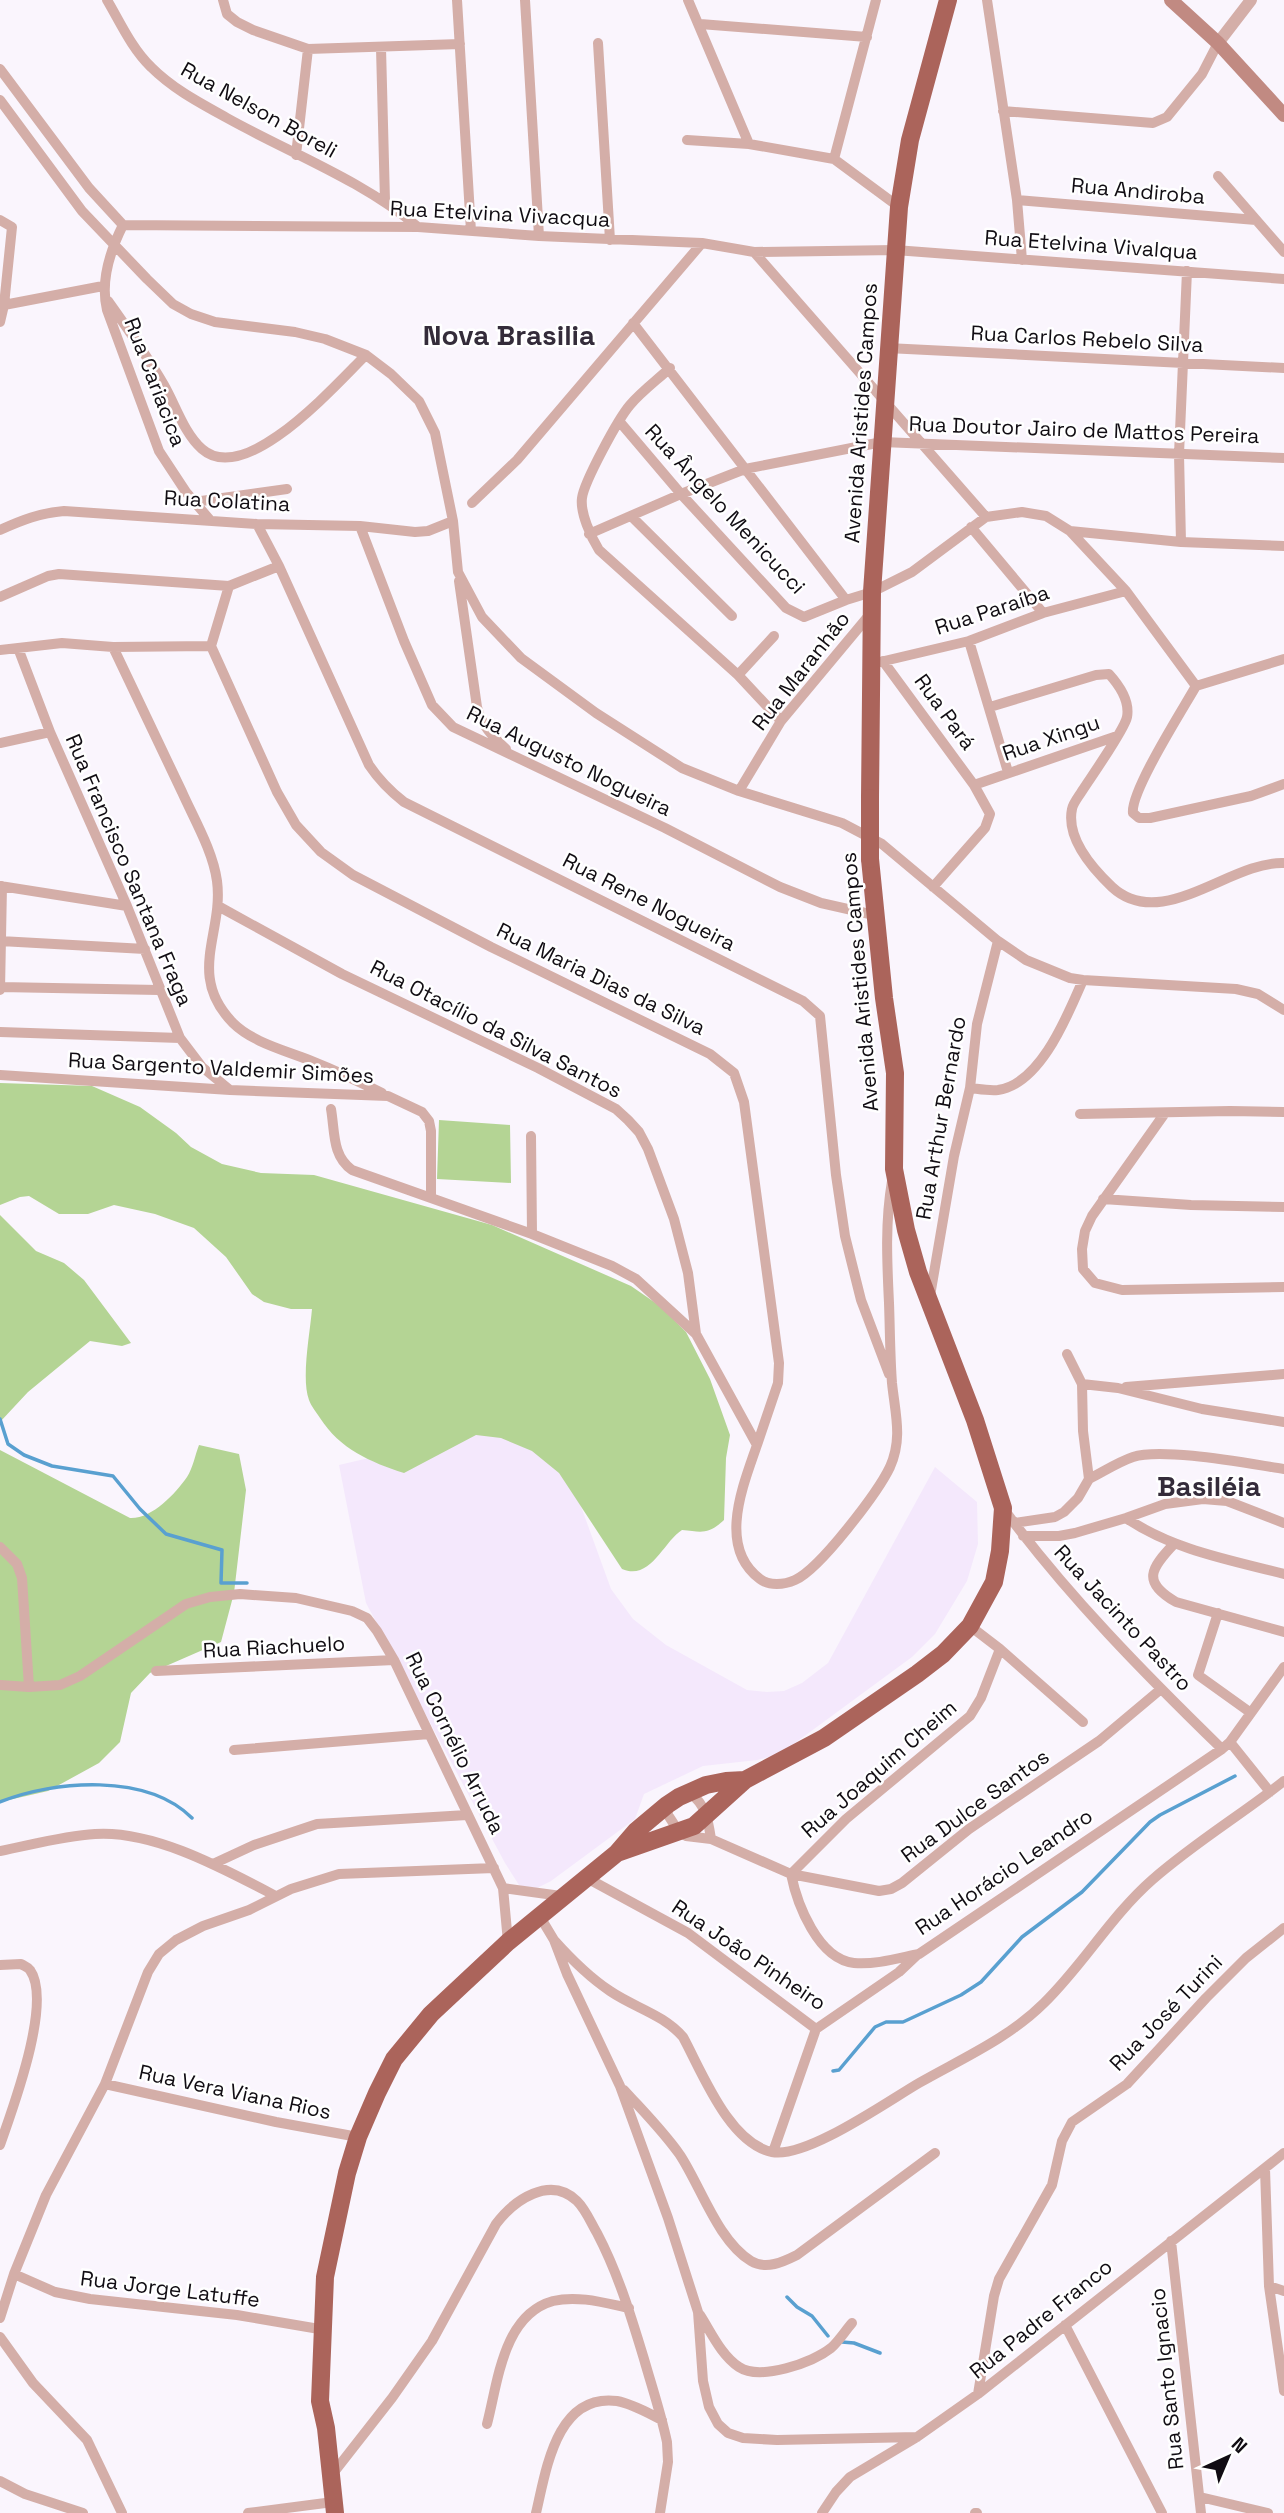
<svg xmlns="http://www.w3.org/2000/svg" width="1284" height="2513" viewBox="0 0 1284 2513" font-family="'Space Grotesk',sans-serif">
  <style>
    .industrial { fill: #f4e8fc }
    .green { fill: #b4d494 }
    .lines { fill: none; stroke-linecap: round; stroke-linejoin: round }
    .stream { stroke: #59a0d0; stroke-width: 3.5 }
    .minor { stroke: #d4aea8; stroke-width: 10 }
    .tertiary { stroke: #d4aea8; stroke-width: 12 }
    .secondary { stroke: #c18a82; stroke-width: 14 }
    .trunk { stroke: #ab645b; stroke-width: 18 }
    .trunk-bridge { stroke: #ab645b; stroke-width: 18 }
    .labels { text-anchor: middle; stroke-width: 5; stroke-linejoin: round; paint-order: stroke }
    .street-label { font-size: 21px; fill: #110d13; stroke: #fff }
    .district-label { font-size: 28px; font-weight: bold; fill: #342c3a; stroke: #fff }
  </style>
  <rect width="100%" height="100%" fill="#faf5fd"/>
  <path class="industrial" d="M518,1423l25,17 36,61 32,88 22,30 33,26 81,45 20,2 17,-1 18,-8 26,-20 107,-196 42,35 1,42 -11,37 -32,53 -23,23 -132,97 -23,6 -54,6 -59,28 -9,25 -84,62 -18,9 -14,-5 -14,-22 -139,-260 -27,-138z"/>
  <path class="green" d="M0,1083l92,3 48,21 36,26 15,14 31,17 39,9 53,2 178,50 139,61 29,20 26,26 24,47 20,56 -4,23 -2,62c-16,15 -22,12 -42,10 -19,12 -31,51 -60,39l-63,-96 -27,-22 -31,-13 -25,-3 -72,38c-34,-11 -64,-24 -84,-55 -3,-5 -9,-12 -11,-18 -8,-21 1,-67 3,-91h-21l-27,-7 -12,-8 -26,-37 -32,-29 -39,-14 -41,-9 -26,9h-29l-30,-18 -9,1 -20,8z
    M439,1120l71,5 1,58 -74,-4z
    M0,1215l36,36 28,12 20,17 47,63 -9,3 -32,-5 -62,51 -28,30z
    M199,1445l40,9 7,36 -12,103 -13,49 -71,31 -19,20 -11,49 -21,21 -51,28 -48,11v-352l130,68c22,1 45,-24 57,-41 6,-9 8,-22 12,-32z"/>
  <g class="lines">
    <path class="stream" d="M0,1419l8,25 16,11 28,11 61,10 27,33 26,25 56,16 -1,33h26
      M0,1802c55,-22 147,-29 192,16
      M833,2071l6,-1 36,-43 11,-5h17l58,-27 20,-13 41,-45 60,-45 68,-70 10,-7 75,-39
      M787,2297l10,10 15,9 16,20
      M842,2342l12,1 26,10"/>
    <path class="minor" d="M107,0c13,22 25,49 44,67 22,22 49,36 76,51 63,35 135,62 191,109
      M223,0l4,14 10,8 16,8 55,19 152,-5
      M457,0l14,231
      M525,0l14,236
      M688,0l61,144
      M987,0l30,200 5,60
      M700,24l167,13
      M598,43l12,197
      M381,48l4,153
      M0,69l89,119 34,37
      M0,100l82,111 65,68 26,25 18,10 24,8 80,10 30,7 41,16 25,19 28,27 16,32 18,88 5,51 24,45 39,41 75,55 86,55 57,23 103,32 40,21 116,97 28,19 44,18 13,2 153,9 22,5 26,16
      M1003,111l150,12 14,-6 35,-43 16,-31
      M687,140l62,4 85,15 65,48
      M296,155l12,-106
      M834,159l42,-159
      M1218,176l66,76
      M1017,200l239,20
      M0,220l12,7 -8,78 -4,17
      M754,252l232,265
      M108,301c20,28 39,55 56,84 12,21 20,48 38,64 44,39 135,-66 164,-94
      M4,305l99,-19
      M633,323l213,277 26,-8 40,-20 74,-55 36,-5 24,4 24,15 56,60 70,95
      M887,348l397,20
      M670,368c-13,12 -29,24 -40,37 -12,14 -46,77 -48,93 -2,15 9,39 17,52l139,125 43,46
      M619,421l62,73 105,114 18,9 42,-17
      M194,502l93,-13
      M472,503l45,-43 185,-217
      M631,516l101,100
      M210,520l-24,-28 -27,-41 -52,-141c-7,-29 3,-59 16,-85l295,2 121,9 163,7 52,9 141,-2 389,29
      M257,524l22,42 90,199c10,15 21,26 35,37l399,199 17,15 16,159 9,61 16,64 28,74
      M360,526l44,115 28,64 21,22 212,101 115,59 41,16 53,12
      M971,527l72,86
      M0,530c22,-10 40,-17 64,-19l193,13 103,2 55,6 13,-1 25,-10
      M1070,531l111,11 103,4
      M589,534l92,-40 64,-25 137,-27 402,16
      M1181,542l-2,-88 8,-183
      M459,581l18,126c5,19 15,29 29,42
      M0,597l48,-21 11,-2 170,12 50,-20
      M969,641l39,131
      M211,646l66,146 19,33 25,27 32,23 138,72 219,107 24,19 10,29 35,261 -1,20 -21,62
      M211,646l18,-60
      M113,647c23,48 46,97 69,145 12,27 31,59 35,89 7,52 -31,94 16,142 19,19 51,27 76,37 25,10 49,21 73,33
      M18,648l32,84 77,174 53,132 22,29 28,23
      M0,650l62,-7 51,4 98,-1
      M883,661l91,124 16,29 -5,14 -52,59
      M880,662l89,-21 74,-28 83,-22
      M738,675l36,-39
      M1196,686c-13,23 -66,106 -63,127l6,5h11l101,-22 33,-12
      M1196,686l88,-27
      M990,707l106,-32 13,-1c10,11 21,27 18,43 -2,12 -36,60 -45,74 -3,5 -9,12 -10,18 -6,29 21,60 40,78 50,46 118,-26 172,-24
      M0,743l50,-11
      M974,785l143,-49
      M739,791l42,-70 90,-108
      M0,886l127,20
      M218,906l124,68 196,94 78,41 12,11 11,12 9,17 26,70 14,54 8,61
      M0,941l145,8
      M0,987l159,3
      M0,990l2,-104
      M0,1032l180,6
      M0,1075l230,15 158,6 34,16 7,9 2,10v67l101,36 80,32 24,13 60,55 61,111c-14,41 -40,102 3,134 9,7 24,6 35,1 25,-11 83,-88 95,-113 13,-29 5,-54 2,-84 -2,-26 -2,-53 -3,-80 -2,-41 -4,-81 3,-122
      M970,1088c9,1 19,3 28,2 43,-6 70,-76 85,-110
      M331,1109c4,23 1,47 21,61l79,28
      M1165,1113l-73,103 -7,15 -3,18 1,20 12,14 27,7 162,-3
      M1080,1114l150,-3 54,1
      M531,1136l1,98
      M1103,1199l88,6 93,2
      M930,1296l24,-140 16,-68 7,-64 21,-83
      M1082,1384l36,4 84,21 82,13
      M1126,1387l158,-13
      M1089,1479c14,-7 29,-17 44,-22 29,-10 117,7 151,12
      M1003,1508c64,87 142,166 219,241
      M1126,1518c47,32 104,42 158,56
      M1014,1523l41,-6 9,-5 14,-14 11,-19 -6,-48 -1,-47 -15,-30
      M1023,1536h36l16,-3 51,-15 39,-14 38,-5 24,2 57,22
      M1174,1544c-23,24 -33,38 2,58l108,30
      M0,1547l17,17 5,14 7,109
      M1218,1613l-20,62 53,38
      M970,1626l30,23 83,73
      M156,1671l238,-11
      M0,1685l29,2 31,-2 20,-9 106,-72 24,-7 30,-3 56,4 56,13 15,7 10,13 17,29 109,228 5,54
      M1230,1742l40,50
      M234,1750l195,-16
      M689,1792c17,13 19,27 22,47
      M667,1805l1,10 11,17 7,4 25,3 80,35c6,30 27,85 63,89 21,2 45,-5 65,-9l303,-205 8,-7 54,-75
      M0,1851c31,-6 63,-15 95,-17 59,-4 129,35 181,62
      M213,1864l41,-19 63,-21 150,-9
      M791,1874l88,17 12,-2 11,-6 67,-54 130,-88 62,-52
      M791,1874l55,-55 124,-103 11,-18 19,-49
      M585,1877l103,56 128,96
      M503,1888l58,8
      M539,1915l15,25 13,34 53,112 48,132 30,94 5,69 6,26 9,17 10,9 15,5 34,2 140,-3
      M554,1940c17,19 35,37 56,51 25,17 53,23 73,46 19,35 46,106 89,115 34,7 116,-51 147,-69 42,-24 90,-45 125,-80 39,-38 67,-87 108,-123 42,-37 89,-65 132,-99
      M0,1965l21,-1c3,2 7,3 9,6 23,32 -18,140 -30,175
      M816,2029l83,-57 18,-17
      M105,2084l171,38 82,15
      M624,2090c19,21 40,42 56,65 21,32 38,86 71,106 15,9 32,1 46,-6l138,-102
      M773,2152l43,-123
      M1265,2169l4,117 15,105
      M1171,2241l30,272
      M14,2274l41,18 35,7 147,16 88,15
      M1269,2286l15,5
      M700,2315c11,17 21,40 39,52 21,14 73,-4 92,-19 8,-7 14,-17 21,-25
      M0,2318l14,-44 32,-79 59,-111 43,-112 11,-18 17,-14 27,-14 46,-16 42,-21 48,-15 155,-6
      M1065,2325l97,188
      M0,2337l33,46 54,57 35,73
      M978,2394l16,-98 5,-17 53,-94 10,-44 10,-19 55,-38 79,-86 40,-40 38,-30
      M487,2424c11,-42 16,-109 66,-123 25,-6 52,2 76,7
      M331,2476l61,-78 40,-57 64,-117c18,-24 54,-49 81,-23 9,9 14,22 20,32 21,40 34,83 47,126 8,28 17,55 23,83l1,20 -8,51
      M0,2481l25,13 58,19
      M1200,2497l68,16
      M248,2513l85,-11
      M536,2513c10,-42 20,-120 81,-112 16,3 31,12 45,19
      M822,2513l14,-21 14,-15 67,-40 61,-43 306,-241
      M975,2513h2"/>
    <path class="tertiary" d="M1218,43l33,-43"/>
    <path class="secondary" d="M1171,0l47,43 66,72"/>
    <path class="trunk" d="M870,798l2,-206 27,-385 11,-67 38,-140
      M617,1853l77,-27 51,-46 79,-42 93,-64 26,-20 27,-28 24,-44 6,-31 3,-43 -28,-88 -57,-148 -12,-42 -12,-61 1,-96 -11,-75 -14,-139
      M335,2513l-9,-85 -6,-27 5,-124 22,-104 11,-36 19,-44 17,-34 37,-45 77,-72 109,-89 19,-22 31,-26 12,-8 27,-12 20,-4 19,-1"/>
    <path class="trunk-bridge" d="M870,798v61"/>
  </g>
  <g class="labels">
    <g class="street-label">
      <text transform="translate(259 110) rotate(29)" y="7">Rua Nelson Boreli</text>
      <text transform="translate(1138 191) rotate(5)" y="7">Rua Andiroba</text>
      <text transform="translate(500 214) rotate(3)" y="7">Rua Etelvina Vivacqua</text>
      <text transform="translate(1091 245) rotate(4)" y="7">Rua Etelvina Vivalqua</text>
      <text transform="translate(1087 339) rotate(3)" y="7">Rua Carlos Rebelo Silva</text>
      <text transform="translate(155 382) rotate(69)" y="7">Rua Cariacica</text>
      <text transform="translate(861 413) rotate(-86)" y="7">Avenida Aristides Campos</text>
      <text transform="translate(1084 430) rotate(2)" y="7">Rua Doutor Jairo de Mattos Pereira</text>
      <text transform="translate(227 501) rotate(3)" y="7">Rua Colatina</text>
      <text transform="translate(725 509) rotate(47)" y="7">Rua Ângelo Menicucci</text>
      <text transform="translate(992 610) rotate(-18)" y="7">Rua Paraíba</text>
      <text transform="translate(801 671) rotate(-52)" y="7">Rua Maranhão</text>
      <text transform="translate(945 712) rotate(54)" y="7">Rua Pará</text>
      <text transform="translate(1051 738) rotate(-19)" y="7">Rua Xingu</text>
      <text transform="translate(569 761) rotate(26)" y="7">Rua Augusto Nogueira</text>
      <text transform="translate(129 870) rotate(67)" y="7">Rua Francisco Santana Fraga</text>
      <text transform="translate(649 902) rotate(27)" y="7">Rua Rene Nogueira</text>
      <text transform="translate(601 979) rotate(26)" y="7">Rua Maria Dias da Silva</text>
      <text transform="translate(860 982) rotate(-95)" y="7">Avenida Aristides Campos</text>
      <text transform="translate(496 1029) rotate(27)" y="7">Rua Otacílio da Silva Santos</text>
      <text transform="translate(221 1068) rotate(3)" y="7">Rua Sargento Valdemir Simões</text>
      <text transform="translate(941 1118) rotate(-80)" y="7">Rua Arthur Bernardo</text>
      <text transform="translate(1123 1618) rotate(47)" y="7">Rua Jacinto Pastro</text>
      <text transform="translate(274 1647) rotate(-3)" y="7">Rua Riachuelo</text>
      <text transform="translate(455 1743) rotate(64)" y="7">Rua Cornélio Arruda</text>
      <text transform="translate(879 1769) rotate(-41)" y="7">Rua Joaquim Cheim</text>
      <text transform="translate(975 1806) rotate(-36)" y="7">Rua Dulce Santos</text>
      <text transform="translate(1004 1872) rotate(-34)" y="7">Rua Horácio Leandro</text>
      <text transform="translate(749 1955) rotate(34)" y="7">Rua João Pinheiro</text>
      <text transform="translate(1166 2013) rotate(-46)" y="7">Rua José Turini</text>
      <text transform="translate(235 2092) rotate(12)" y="7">Rua Vera Viana Rios</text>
      <text transform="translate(170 2289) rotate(7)" y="7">Rua Jorge Latuffe</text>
      <text transform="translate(1041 2319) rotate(-39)" y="7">Rua Padre Franco</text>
      <text transform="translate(1167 2379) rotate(-96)" y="7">Rua Santo Ignacio</text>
    </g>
    <g class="district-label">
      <text x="509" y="345">Nova Brasilia</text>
      <text x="1209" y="1496">Basiléia</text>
    </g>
  </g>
  <g transform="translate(1228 2457) rotate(44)" stroke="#ffffff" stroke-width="5" paint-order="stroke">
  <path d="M0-5L12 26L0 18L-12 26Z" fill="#110d13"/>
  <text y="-10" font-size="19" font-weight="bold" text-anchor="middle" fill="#110d13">N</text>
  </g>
</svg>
